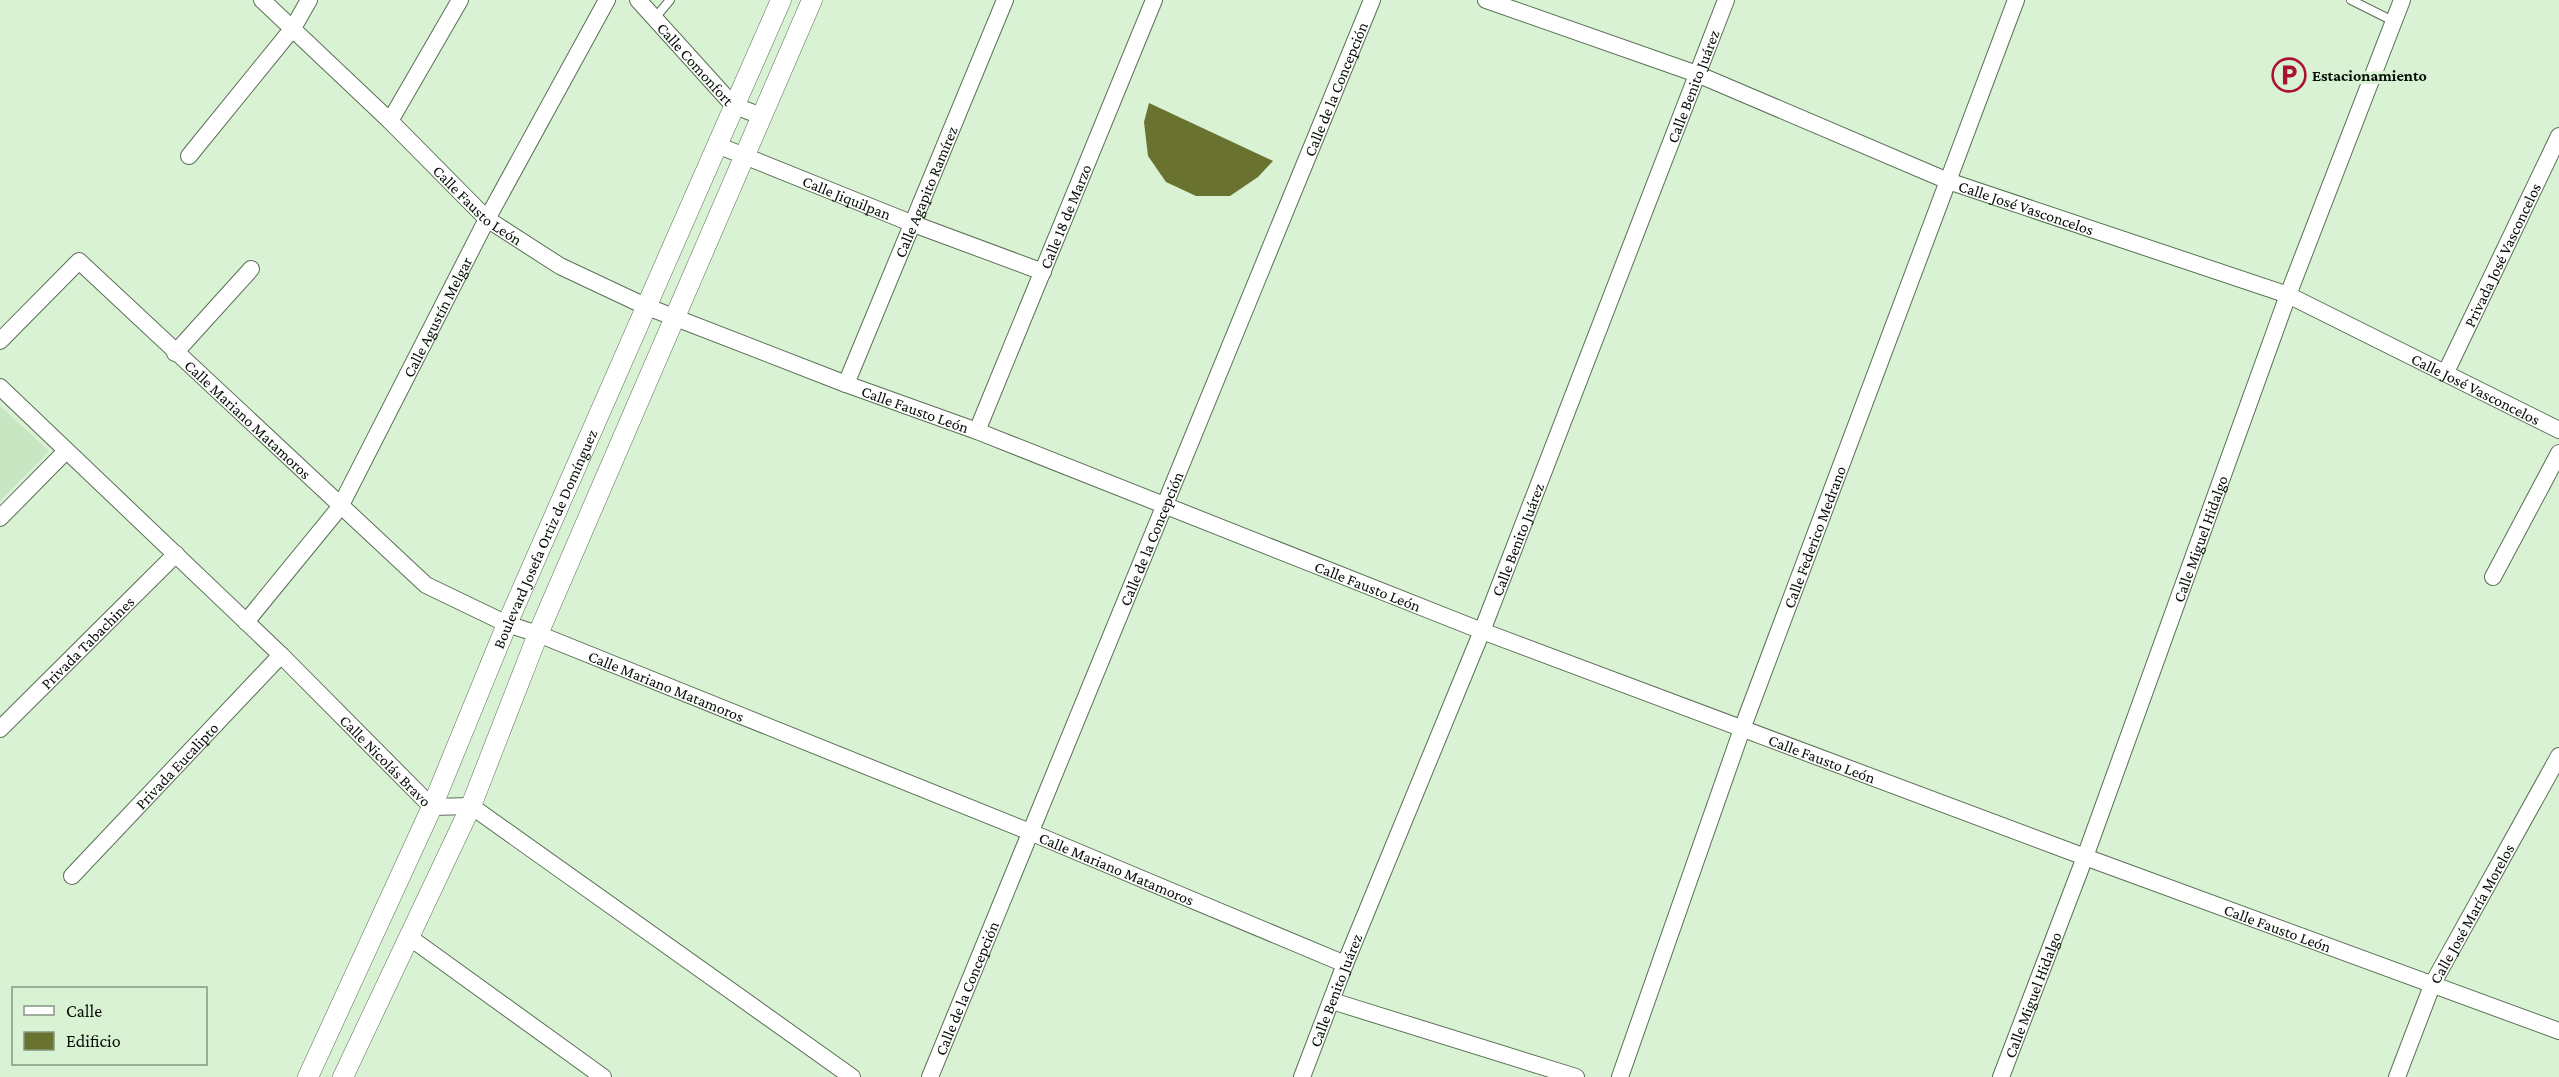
<svg xmlns="http://www.w3.org/2000/svg" width="2559" height="1077" viewBox="0 0 2559 1077" font-family="'Crimson Pro',serif">
  <style>
    .built { fill: #c8e6c2 }
    .building { fill: #69722f }
    .lines { fill: none; stroke-linecap: round; stroke-linejoin: round }
    .service-casing { stroke: #5a7056; stroke-width: 10 }
    .minor-casing { stroke: #5a7056; stroke-width: 18 }
    .tertiary-casing { stroke: #5a7056; stroke-width: 21 }
    .service { stroke: #fff; stroke-width: 8 }
    .minor { stroke: #fff; stroke-width: 16 }
    .tertiary { stroke: #fff; stroke-width: 20 }
    .labels { text-anchor: middle; stroke-width: 6; stroke-linejoin: round; paint-order: stroke }
    .street-label { font-size: 16px; fill: #060e05; stroke: #d9f2d4 }
    .poi-label { font-size: 16px; font-weight: bold; fill: #060e05; stroke: #d9f2d4; text-anchor: start }
  </style>
  <rect width="100%" height="100%" fill="#d9f2d4"/>
  <path class="built" d="M0,406l49,45 -49,50z"/>
  <path class="building" d="M1149,103l124,58 -15,16 -28,19h-34l-30,-14 -18,-26 -4,-34z"/>
  <g class="lines">
    <g class="service-casing">
      <path id="service" d="M2351,0l42,21
        M655,18l15,-18"/>
    </g>
    <g class="minor-casing">
      <g id="minor">
        <path id="s1" d="M262,0l128,121 97,98 73,47 85,40 201,78 131,47 505,200 603,226 474,174"/>
        <path id="s2" d="M638,0l95,105 28,11"/>
        <path id="s3" d="M1486,0l211,74 251,107 340,114 271,135"/>
        <path d="M390,121l70,-121"/>
        <path id="s4" d="M717,145l194,78 132,49"/>
        <path d="M189,156l104,-128 16,-28"/>
        <path id="s5" d="M0,341l79,-80 347,324 81,39 31,10 492,198 315,132"/>
        <path d="M175,353l76,-84"/>
        <path id="s6" d="M2446,372l113,-236"/>
        <path id="s7" d="M846,384l159,-384"/>
        <path id="s8" d="M0,387l281,268 151,152 39,-1 381,271"/>
        <path id="s9" d="M977,431l177,-431"/>
        <path d="M0,518l66,-67"/>
        <path d="M2493,577l66,-124"/>
        <path id="s10" d="M246,622l94,-115 147,-288 120,-219"/>
        <path id="s11" d="M0,729l176,-175"/>
        <path id="s12" d="M72,876l209,-221"/>
        <path d="M409,937l194,140"/>
        <path d="M1332,1001l244,76"/>
        <path id="s13" d="M930,1077l442,-1077"/>
        <path id="s14" d="M1302,1077l43,-113 137,-333 244,-631"/>
        <path id="s15" d="M1620,1077l122,-348 274,-729"/>
        <path id="s16" d="M2001,1077l84,-220 203,-562 114,-295"/>
        <path id="s17" d="M2397,1077l36,-94 126,-227"/>
      </g>
    </g>
    <g class="tertiary-casing">
      <g id="tertiary">
        <path id="s18" d="M308,1077l124,-270 75,-183 274,-624"/>
        <path d="M343,1077l128,-271 67,-172 274,-634"/>
      </g>
    </g>
    <use href="#service" class="service"/>
    <use href="#minor" class="minor"/>
    <use href="#tertiary" class="tertiary"/>
  </g>
  <defs>
    <g id="parking-ring" transform="scale(1.725)"><circle r="9.5" fill="#d9f2d4" stroke="#a91234" stroke-width="1.5"/><path d="M-3.5-5.5H1a3.5 3.5 0 0 1 0 7H-1V5.5H-3.5ZM-1-3.4V-.6H.8a1.4 1.4 0 0 0 0-2.8Z" fill="#a91234"/></g>
  </defs>
  <g fill-rule="evenodd">
    <use href="#parking-ring" x="2289" y="75"/>
  </g>
  <g class="labels">
    <g class="street-label">
      <text dy="6" stroke="none"><textPath href="#s2" startOffset="86">Calle Comonfort</textPath></text>
      <text dy="6" stroke="none"><textPath href="#s14" startOffset="1065">Calle Benito Juárez</textPath></text>
      <text dy="6" stroke="none"><textPath href="#s13" startOffset="1068">Calle de la Concepción</textPath></text>
      <text dy="6" stroke="none"><textPath href="#s7" startOffset="208">Calle Agapito Ramírez</textPath></text>
      <text dy="6" stroke="none"><textPath href="#s4" startOffset="140">Calle Jiquilpan</textPath></text>
      <text dy="6" stroke="none"><textPath href="#s1" startOffset="298">Calle Fausto León</textPath></text>
      <text dy="6" stroke="none"><textPath href="#s3" startOffset="579">Calle José Vasconcelos</textPath></text>
      <text dy="6" stroke="none"><textPath href="#s9" startOffset="232">Calle 18 de Marzo</textPath></text>
      <text dy="6" stroke="none"><textPath href="#s6" startOffset="130">Privada José Vasconcelos</textPath></text>
      <text dy="6" stroke="none"><textPath href="#s10" startOffset="362">Calle Agustín Melgar</textPath></text>
      <text dy="6" stroke="none"><textPath href="#s3" startOffset="1065">Calle José Vasconcelos</textPath></text>
      <text dy="6" stroke="none"><textPath href="#s1" startOffset="784">Calle Fausto León</textPath></text>
      <text dy="6" stroke="none"><textPath href="#s5" startOffset="344">Calle Mariano Matamoros</textPath></text>
      <text dy="6" stroke="none"><textPath href="#s15" startOffset="574">Calle Federico Medrano</textPath></text>
      <text dy="6" stroke="none"><textPath href="#s18" startOffset="588">Boulevard Josefa Ortiz de Domínguez</textPath></text>
      <text dy="6" stroke="none"><textPath href="#s16" startOffset="574">Calle Miguel Hidalgo</textPath></text>
      <text dy="6" stroke="none"><textPath href="#s13" startOffset="582">Calle de la Concepción</textPath></text>
      <text dy="6" stroke="none"><textPath href="#s14" startOffset="579">Calle Benito Juárez</textPath></text>
      <text dy="6" stroke="none"><textPath href="#s1" startOffset="1270">Calle Fausto León</textPath></text>
      <text dy="6" stroke="none"><textPath href="#s11" startOffset="123">Privada Tabachines</textPath></text>
      <text dy="6" stroke="none"><textPath href="#s5" startOffset="848">Calle Mariano Matamoros</textPath></text>
      <text dy="6" stroke="none"><textPath href="#s8" startOffset="537">Calle Nicolás Bravo</textPath></text>
      <text dy="6" stroke="none"><textPath href="#s1" startOffset="1756">Calle Fausto León</textPath></text>
      <text dy="6" stroke="none"><textPath href="#s12" startOffset="152">Privada Eucalipto</textPath></text>
      <text dy="6" stroke="none"><textPath href="#s5" startOffset="1334">Calle Mariano Matamoros</textPath></text>
      <text dy="6" stroke="none"><textPath href="#s17" startOffset="180">Calle José María Morelos</textPath></text>
      <text dy="6" stroke="none"><textPath href="#s1" startOffset="2242">Calle Fausto León</textPath></text>
      <text dy="6" stroke="none"><textPath href="#s13" startOffset="96">Calle de la Concepción</textPath></text>
      <text dy="6" stroke="none"><textPath href="#s14" startOffset="93">Calle Benito Juárez</textPath></text>
      <text dy="6" stroke="none"><textPath href="#s16" startOffset="88">Calle Miguel Hidalgo</textPath></text>
    </g>
    <g class="poi-label">
      <text x="2312" y="81">Estacionamiento</text>
    </g>
  </g>
  <rect x="12" y="987" width="195" height="78" fill="#d9f2d4" stroke="#859781" stroke-width="1.5"/>
  <rect x="24" y="1006" width="30" height="9" fill="#ffffff" stroke="#859781" stroke-width="1.5"/>
  <text x="66" y="1017" font-size="18" fill="#060e05">Calle</text>
  <rect x="24" y="1032" width="30" height="18" fill="#69722f" stroke="#859781" stroke-width="1.5"/>
  <text x="66" y="1047" font-size="18" fill="#060e05">Edificio</text>
</svg>
